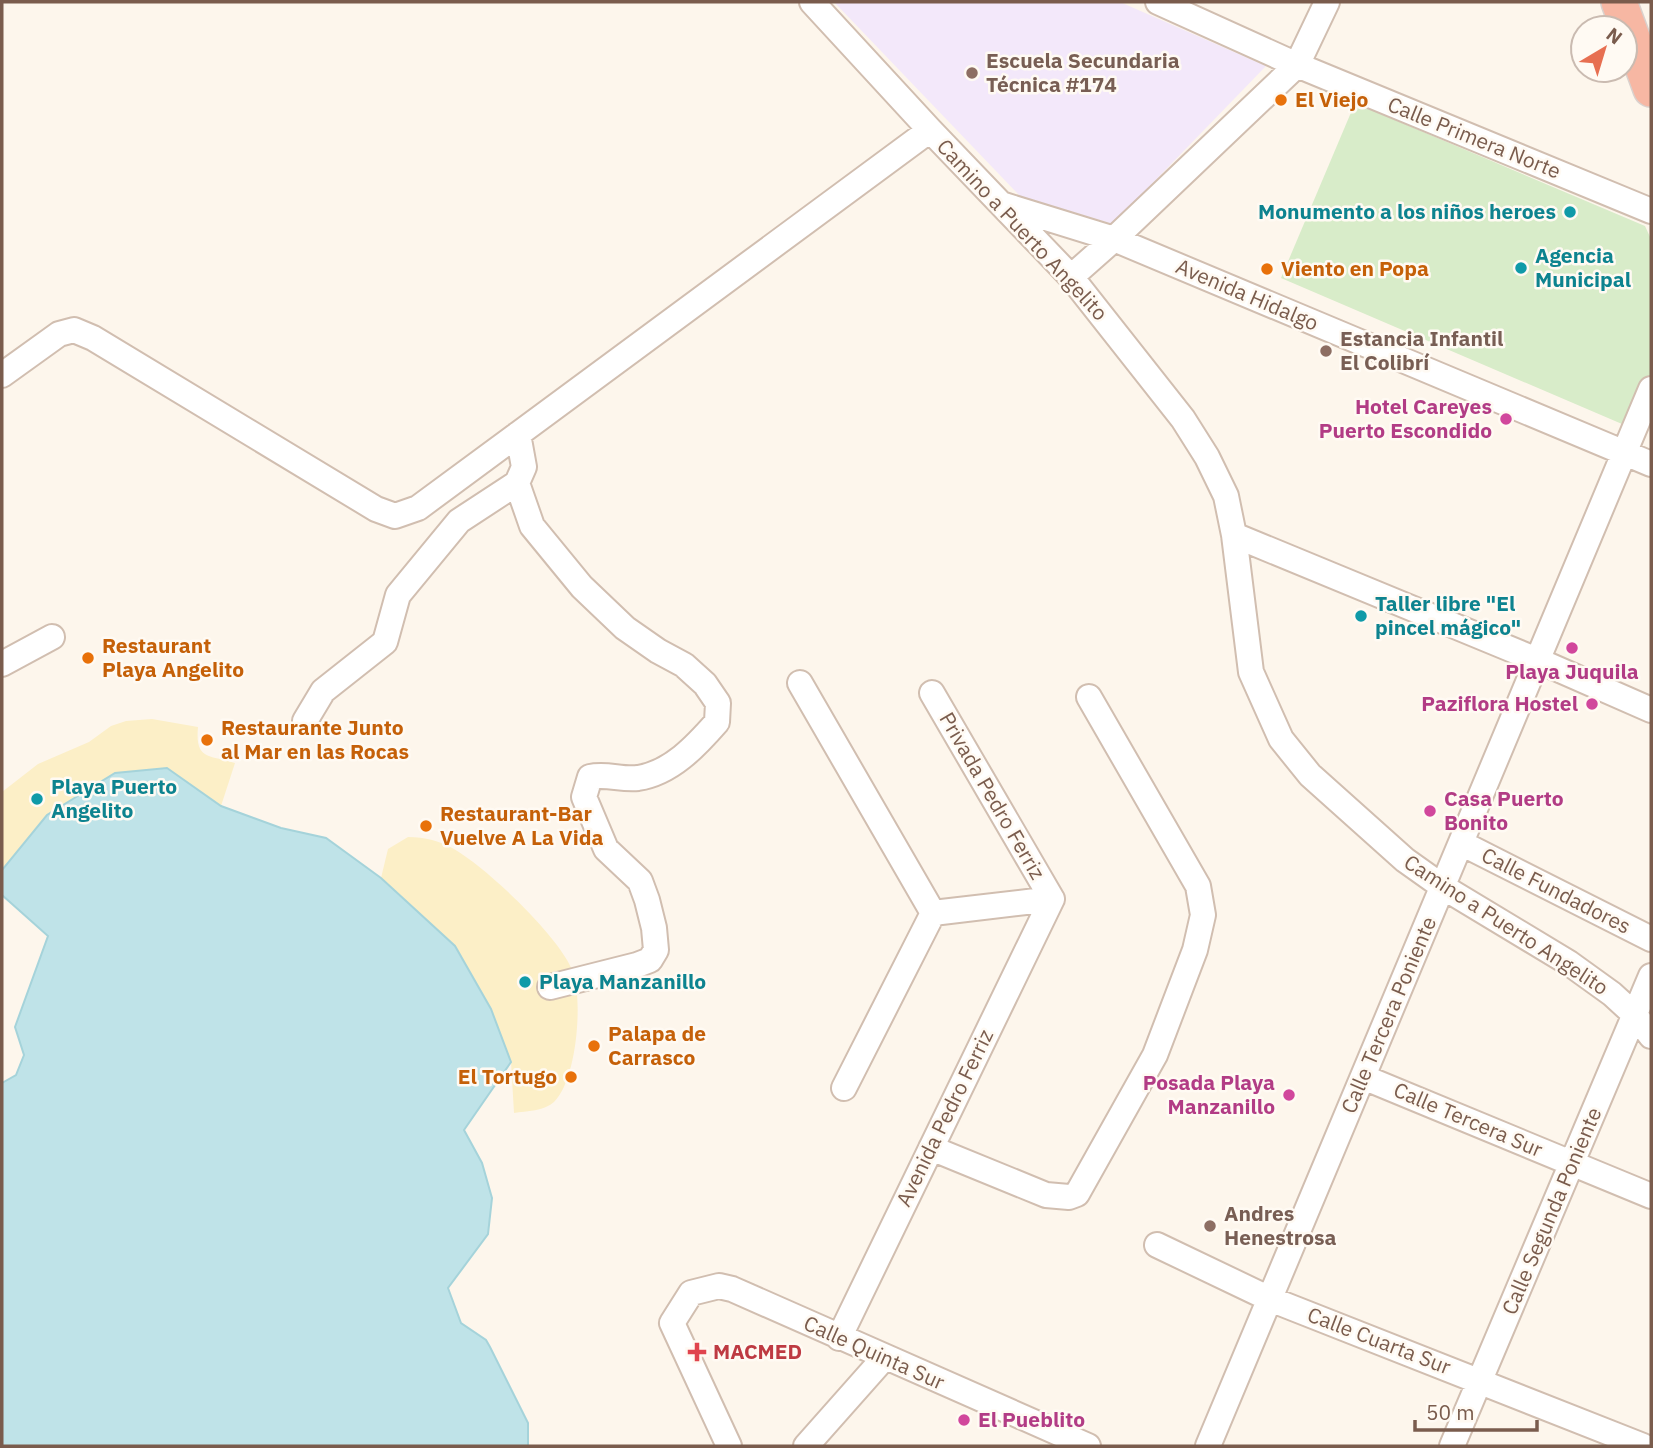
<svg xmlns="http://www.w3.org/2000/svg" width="1653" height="1448" viewBox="0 0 1653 1448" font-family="'IBM Plex Sans',sans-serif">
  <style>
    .education { fill: #f3e8fa }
    .green { fill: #d8ecc9 }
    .sand { fill: #fcefc7 }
    .water { fill: #bfe3e8; stroke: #a5d3da; stroke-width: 2 }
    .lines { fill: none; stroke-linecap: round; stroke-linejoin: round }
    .minor-casing { stroke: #d1beb0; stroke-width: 28 }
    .highway-casing { stroke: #dad1cd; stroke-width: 38 }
    .minor { stroke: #fff; stroke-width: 24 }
    .highway { stroke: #f7b7a3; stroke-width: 35 }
    .education-dot { fill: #8d6e63; stroke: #fffaf3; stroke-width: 2.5 }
    .food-dot { fill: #e8710a; stroke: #fffaf3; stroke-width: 2.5 }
    .culture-dot { fill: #0f9aa8; stroke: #fffaf3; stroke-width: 2.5 }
    .hotel-dot { fill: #d1479c; stroke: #fffaf3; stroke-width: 2.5 }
    .health-dot { fill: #e0444e; stroke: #fffaf3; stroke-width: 2.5 }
    .labels { text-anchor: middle; stroke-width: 5; stroke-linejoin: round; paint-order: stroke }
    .education-label { font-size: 21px; font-weight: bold; fill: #785e54; stroke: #fffaf3; text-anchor: start }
    .food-label { font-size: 21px; font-weight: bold; fill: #c56008; stroke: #fffaf3; text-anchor: start }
    .street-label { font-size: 21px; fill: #7a5c4d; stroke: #fffaf3 }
    .culture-label { font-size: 21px; font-weight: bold; fill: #0d838f; stroke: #fffaf3; text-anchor: start }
    .hotel-label { font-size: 21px; font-weight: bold; fill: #b23c85; stroke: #fffaf3; text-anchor: end }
    .health-label { font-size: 21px; font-weight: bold; fill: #be3a42; stroke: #fffaf3; text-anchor: start }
  </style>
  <rect width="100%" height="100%" fill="#fdf6ec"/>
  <path class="education" d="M834,2h286l146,64 -153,158 -93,-28z"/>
  <path class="green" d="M1355,103l290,123 6,13v135l-22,53 -348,-149z"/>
  <path class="sand" d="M152,719l46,8c-3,33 10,28 37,36l-14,43 -54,-38 -165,102v-78l36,-28 51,-22 22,-16 15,-5z
    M408,837c17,0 32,4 46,12 33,19 106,88 119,123 10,29 4,108 -19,130 -10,9 -27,9 -40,11l-3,-51 -20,-53 -36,-63 -74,-68 7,-29z"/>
  <path class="water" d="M167,768l54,38 60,22 45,10 55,40 74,68 36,63 20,53 -47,68 18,33 10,35 -4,36 -40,54 13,35 25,17 4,7 38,76v23h-526v-363l14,-8 8,-20 -9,-28 33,-91 -46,-41v-25l45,-55 68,-42z"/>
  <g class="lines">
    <g class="minor-casing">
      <path id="minor" d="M812,2l118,128 141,147 112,142 24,38 19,39 8,39 17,137 30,67 29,36 95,85 38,27 126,76 43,31 23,21 16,21
        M1158,2l139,63 354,146
        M1004,205l110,34 537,225
        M1071,277l43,-38 183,-174 30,-63
        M2,375l57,-41 15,-4 19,8 283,171 19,7 23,-8 512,-378
        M517,483l15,43 50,61 43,41 33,23 26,14 21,19 13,19 -1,19c-21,24 -46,51 -79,56 -17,2 -32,-5 -48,-1l-6,20 22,52 34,32 7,19 7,28 2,22 -6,10 -13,5 -87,22
        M1234,535l303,125 114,50
        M2,664l50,-27
        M800,683l133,230
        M932,693l120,206
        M305,721l18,-30 62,-49 13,-47 61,-74 58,-38 7,-16 -6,-33
        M1461,843l190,96
        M933,913l119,-14
        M1363,1077l288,119
        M844,1088l89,-175
        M931,1148l115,47 23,2 8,-3 78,-139 40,-105 8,-35 -5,-29 -109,-189
        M1157,1245l113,54 373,147
        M839,1338l213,-439
        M729,1446l-57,-123 19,-30 28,-7 13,3 356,157
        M806,1446l78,-88
        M1208,1446l443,-1057
        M1452,1446l199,-470"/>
    </g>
    <g class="highway-casing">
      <path id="highway" d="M1619,2l32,87"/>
    </g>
    <use href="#minor" class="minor"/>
    <use href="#highway" class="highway"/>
  </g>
  <g class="education-dot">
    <circle cx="972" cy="73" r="7"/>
    <circle cx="1326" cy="351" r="7"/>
    <circle cx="1210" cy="1226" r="7"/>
  </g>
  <g class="food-dot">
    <circle cx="1281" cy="100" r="7"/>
    <circle cx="1267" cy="269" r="7"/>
    <circle cx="88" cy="658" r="7"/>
    <circle cx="207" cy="740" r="7"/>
    <circle cx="426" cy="826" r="7"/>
    <circle cx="594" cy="1046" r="7"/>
    <circle cx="571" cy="1077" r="7"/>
  </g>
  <g class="culture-dot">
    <circle cx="1570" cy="212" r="7"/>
    <circle cx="1521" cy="268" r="7"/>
    <circle cx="1361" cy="616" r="7"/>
    <circle cx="37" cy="799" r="7"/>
    <circle cx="525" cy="982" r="7"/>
  </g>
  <g class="hotel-dot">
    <circle cx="1506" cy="419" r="7"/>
    <circle cx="1572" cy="648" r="7"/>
    <circle cx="1592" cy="704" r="7"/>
    <circle cx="1430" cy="811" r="7"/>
    <circle cx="1289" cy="1095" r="7"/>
    <circle cx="964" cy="1420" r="7"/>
  </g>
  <path class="health-dot" d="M693.5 1341.5h7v7h7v7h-7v7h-7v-7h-7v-7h7z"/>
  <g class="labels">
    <g class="education-label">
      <text x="986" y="68">Escuela Secundaria<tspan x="986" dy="24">Técnica #174</tspan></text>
      <text x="1340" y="346">Estancia Infantil<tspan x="1340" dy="24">El Colibrí</tspan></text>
      <text x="1224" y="1221">Andres<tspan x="1224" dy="24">Henestrosa</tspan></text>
    </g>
    <g class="food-label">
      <text x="1295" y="107">El Viejo</text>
      <text x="1281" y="276">Viento en Popa</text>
      <text x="102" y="653">Restaurant<tspan x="102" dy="24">Playa Angelito</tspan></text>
      <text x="221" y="735">Restaurante Junto<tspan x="221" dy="24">al Mar en las Rocas</tspan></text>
      <text x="440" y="821">Restaurant-Bar<tspan x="440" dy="24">Vuelve A La Vida</tspan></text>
      <text x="608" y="1041">Palapa de<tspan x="608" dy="24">Carrasco</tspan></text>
      <text x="557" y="1084" text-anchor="end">El Tortugo</text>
    </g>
    <g class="street-label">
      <text transform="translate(1474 138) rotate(22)" y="7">Calle Primera Norte</text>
      <text transform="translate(1022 230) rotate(47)" y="7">Camino a Puerto Angelito</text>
      <text transform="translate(1247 295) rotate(23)" y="7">Avenida Hidalgo</text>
      <text transform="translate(992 796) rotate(60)" y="7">Privada Pedro Ferriz</text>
      <text transform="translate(1556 891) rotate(27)" y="7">Calle Fundadores</text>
      <text transform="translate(1506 925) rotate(33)" y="7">Camino a Puerto Angelito</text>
      <text transform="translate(1389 1015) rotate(-67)" y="7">Calle Tercera Poniente</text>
      <text transform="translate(945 1118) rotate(-64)" y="7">Avenida Pedro Ferriz</text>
      <text transform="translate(1468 1120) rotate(23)" y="7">Calle Tercera Sur</text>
      <text transform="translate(1552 1211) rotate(-67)" y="7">Calle Segunda Poniente</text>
      <text transform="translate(1379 1341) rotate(21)" y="7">Calle Cuarta Sur</text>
      <text transform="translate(874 1353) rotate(24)" y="7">Calle Quinta Sur</text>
    </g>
    <g class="culture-label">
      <text x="1556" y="219" text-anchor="end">Monumento a los niños heroes</text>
      <text x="1535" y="263">Agencia<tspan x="1535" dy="24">Municipal</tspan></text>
      <text x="1375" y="611">Taller libre "El<tspan x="1375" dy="24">pincel mágico"</tspan></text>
      <text x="51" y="794">Playa Puerto<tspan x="51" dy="24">Angelito</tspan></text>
      <text x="539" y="989">Playa Manzanillo</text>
    </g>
    <g class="hotel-label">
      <text x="1492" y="414">Hotel Careyes<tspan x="1492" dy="24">Puerto Escondido</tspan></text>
      <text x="1572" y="679" text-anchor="middle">Playa Juquila</text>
      <text x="1578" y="711">Paziflora Hostel</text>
      <text x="1444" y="806" text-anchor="start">Casa Puerto<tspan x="1444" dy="24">Bonito</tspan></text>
      <text x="1275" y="1090">Posada Playa<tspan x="1275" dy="24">Manzanillo</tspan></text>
      <text x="978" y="1427" text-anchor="start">El Pueblito</text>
    </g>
    <g class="health-label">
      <text x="713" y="1359">MACMED</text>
    </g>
  </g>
  <rect width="1653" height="1448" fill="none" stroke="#7a5c4d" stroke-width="7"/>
  <g transform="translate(1604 49) rotate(38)"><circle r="33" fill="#fffaf3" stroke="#cabbb1" stroke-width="2"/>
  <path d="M0-5L12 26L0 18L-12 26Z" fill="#e76f51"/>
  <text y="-10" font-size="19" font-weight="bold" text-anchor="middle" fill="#7a5c4d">N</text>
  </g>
  <path d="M1415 1420v10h122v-10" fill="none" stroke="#7a5c4d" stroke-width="3.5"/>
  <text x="1426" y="1420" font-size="21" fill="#7a5c4d" stroke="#fffaf3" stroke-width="5" paint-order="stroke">50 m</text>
</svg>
